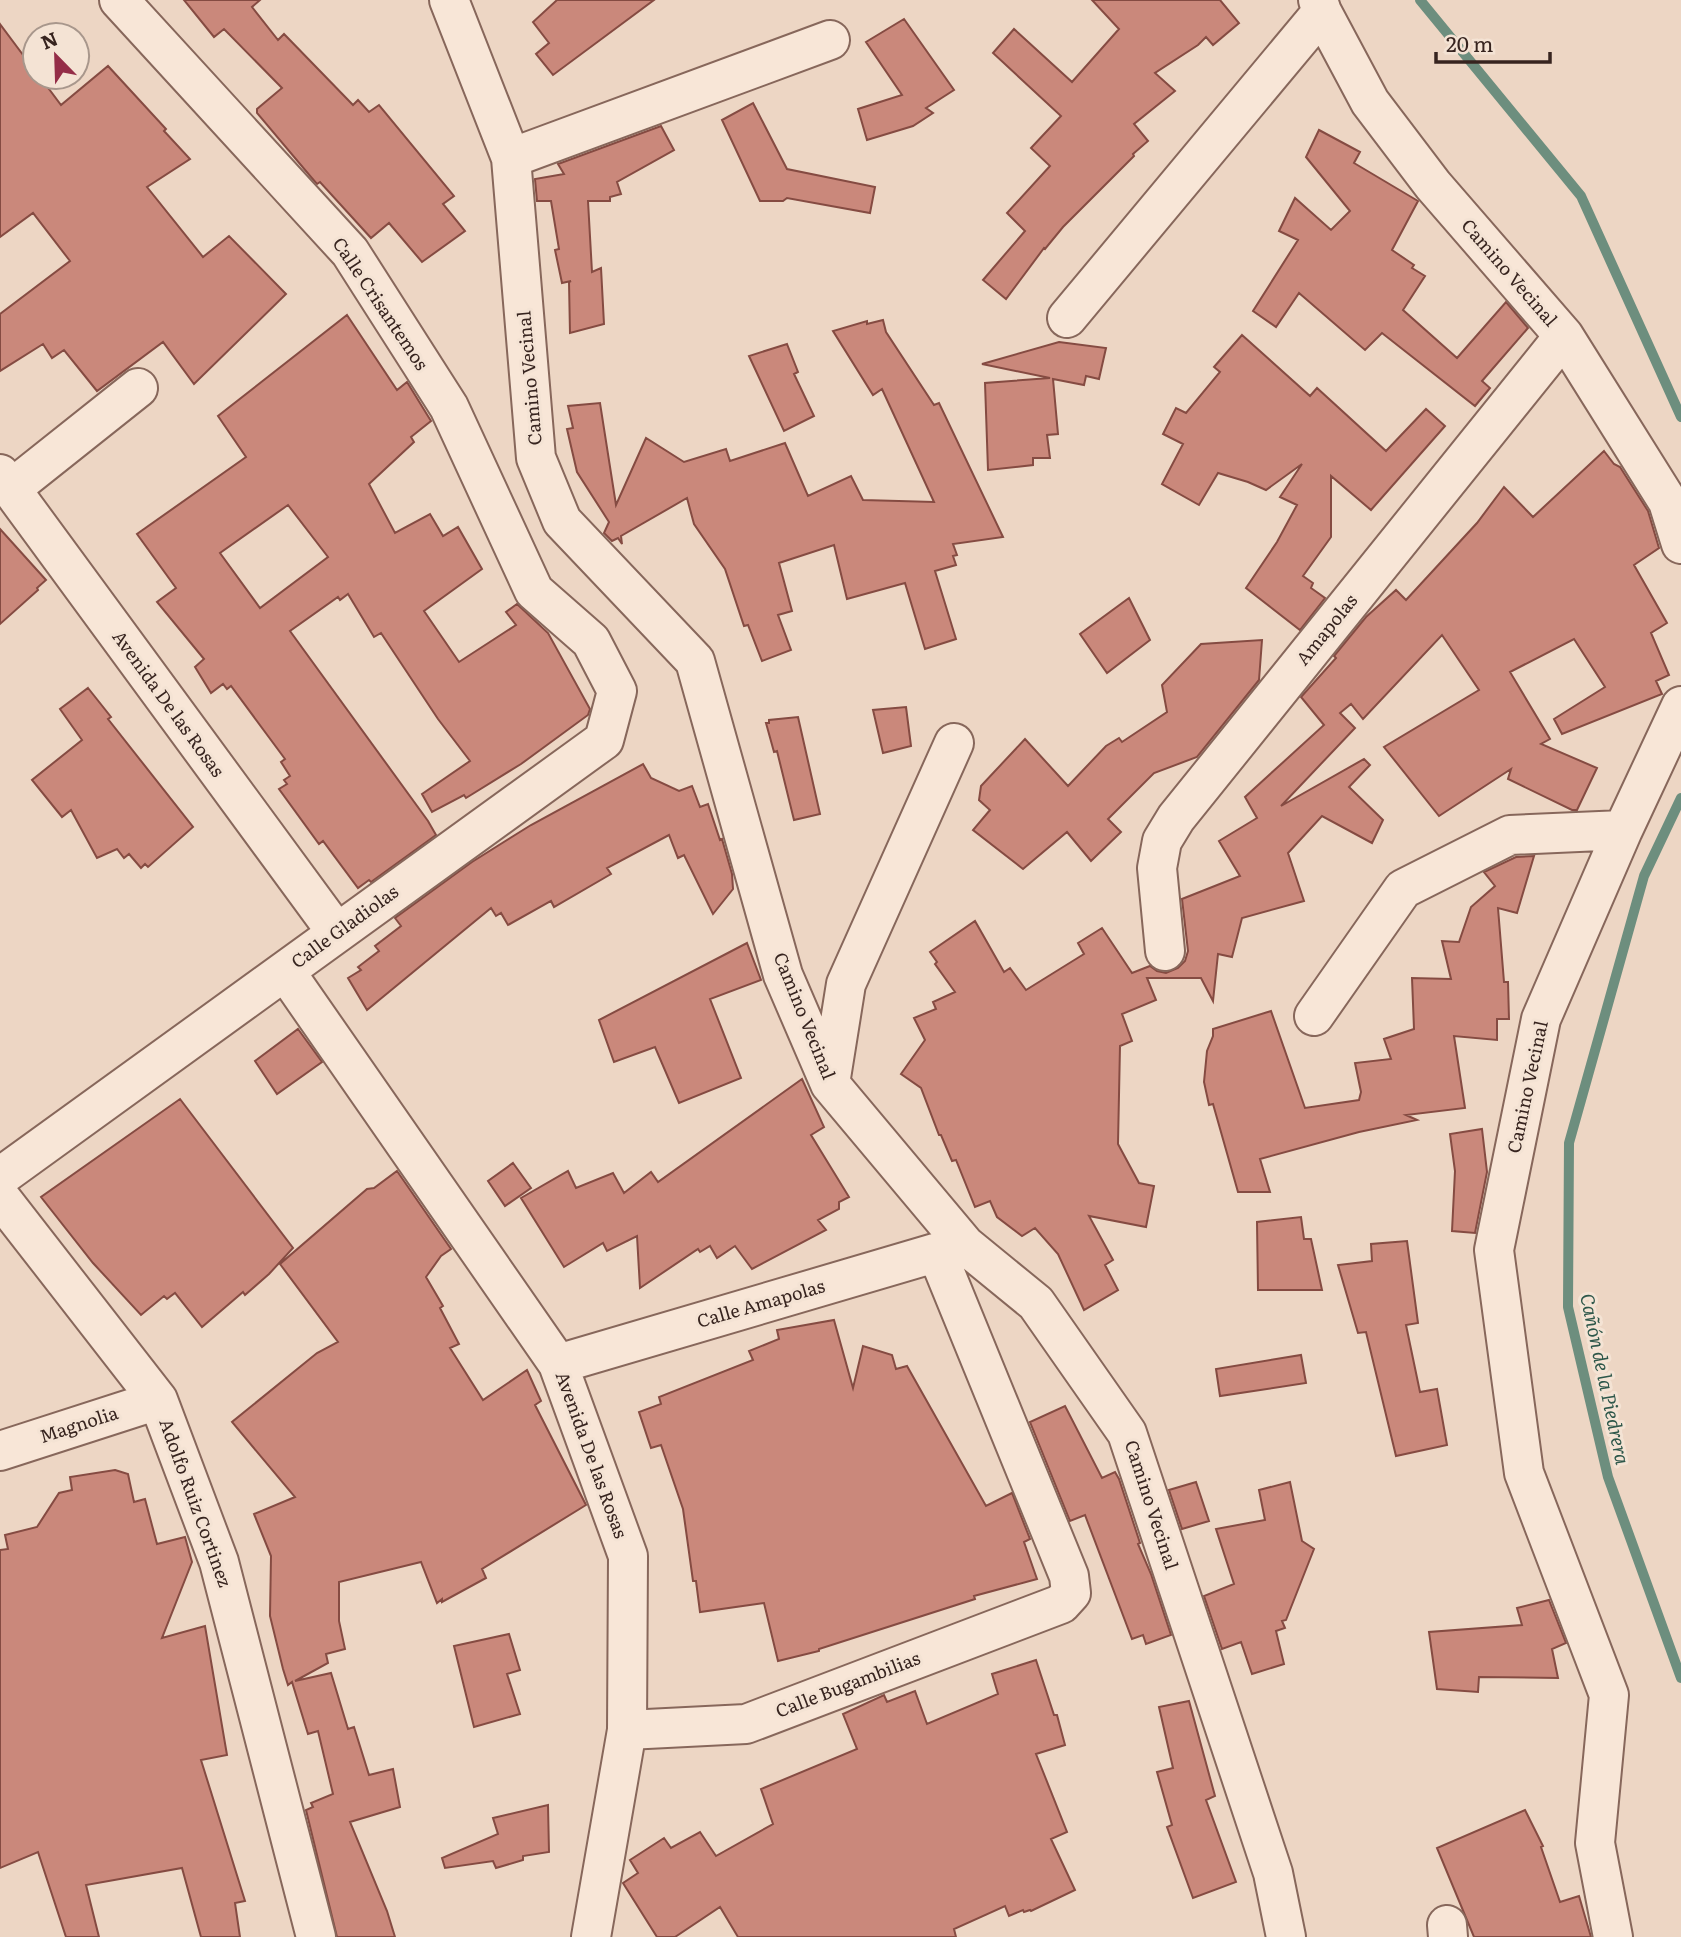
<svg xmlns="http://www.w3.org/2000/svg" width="1681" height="1937" viewBox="0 0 1681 1937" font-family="Literata,serif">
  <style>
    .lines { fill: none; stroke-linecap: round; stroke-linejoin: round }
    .stream { stroke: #6d8e7e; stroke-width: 10 }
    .building { fill: #ca887b; stroke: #854b42; stroke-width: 2; fill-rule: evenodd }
    .minor-casing { stroke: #87675b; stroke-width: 42 }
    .minor { stroke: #f8e6d7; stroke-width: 38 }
    .labels { text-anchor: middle; stroke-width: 6; stroke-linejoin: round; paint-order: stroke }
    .street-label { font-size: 18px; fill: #37241f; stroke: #f4e3d4 }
    .water-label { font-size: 19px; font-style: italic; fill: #2e574a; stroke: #f4e3d4 }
  </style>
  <rect width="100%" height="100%" fill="#edd6c4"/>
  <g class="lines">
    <path class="stream" d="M1420,0l161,196 100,221
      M1681,798l-37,78 -75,267 -1,164 40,170 73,201"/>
  </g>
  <path class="building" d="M184,0h76l-8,7 26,33 6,-6 69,71 5,-5 11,12 10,-7 75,91 -11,8 22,27 -43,31 -33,-39 -18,15 -51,-56 -3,2 -6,-7 -54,-64v-4l25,-21 -58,-59 -10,8z
    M557,0h97l-101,75 -17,-21 13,-11 -16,-21z
    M1092,0h128l19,23 -26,22 -7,-8 -8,8 -43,28 20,18 -41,33 14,17 -15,13 1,2 -71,71 -18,22 -1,-1 -38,51 -23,-19 42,-49 -18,-18 43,-47 -19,-18 30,-32 -68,-63 21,-24 58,53 47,-53z
    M904,19l50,71 -28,18 7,5 -20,13 -46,14 -9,-31 44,-14 -36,-53z
    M0,24l35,47v6h5l21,28 47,-39 58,63 -2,2 26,28 -43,28 56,70 26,-21 57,58 -92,90 -31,-42 -66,49 -33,-41 -12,8 -9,-14 -43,27v-57l70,-53 -37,-48 -33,24z
    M753,103l34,66 88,18 -5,26 -83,-15 -4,3h-23l-38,-81z
    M661,126l13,24 -57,32 4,12 -11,3v4h-22l4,71 9,-4 3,56 -34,9 -1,-51 2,-1 -9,2 -7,-33 4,-1 -8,-48h-14l-2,-22 29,-5 -6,-10z
    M1319,130l41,22 -6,11 64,38 -26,49 22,15 -2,3 13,8 -22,34 54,48 49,-56 22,26 -46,53 8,7 -15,18 -93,-73 -17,17 -66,-57 -23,34 -23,-16 45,-71 -19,-9 16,-33 36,32 19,-19 -44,-54z
    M347,315l50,75 10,-8 24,39 -20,16 3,5 -45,42 26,49 35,-19 13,22 15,-9 24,42 -58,42 35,51 57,-37 -10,-13 11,-8 31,29 42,76 -2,6 -67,49 -55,34 -2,-3 -32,17 -10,-18 48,-33 -32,-42 -57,-86 -7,4 -26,-43 -8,6 -2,-3 -48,34 138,190 8,14 -65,47 -2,-2 -11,8 -35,-47 -4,3 -40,-55 8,-5 -3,-4 6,-4 -9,-14 4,-3 -54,-73 -4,3 -4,-5 -12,9 -16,-26 9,-8 -47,-57 19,-14 -39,-54 109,-77 -28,-41zM288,505l40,52 -68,51 -40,-55z
    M883,320l3,12 48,73 5,-2 64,134 -50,7 4,11 -4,1 3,9 -21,6 21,68 -31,10 -20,-66 -58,16 -13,-54 -55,18 13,48 -14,4 13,35 -29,11 -14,-36 -4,1 -19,-57 -31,-45 -7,-26 -66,38 1,8 -4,-6 -6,3 -8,-8 5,-11 -32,-50 -10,-43 6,-1 -5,-22 32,-3 16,102 30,-67 38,24 42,-13 4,12 55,-18 23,53 43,-20 12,24 71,2 -52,-113 -9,6 -40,-64 34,-10v3z
    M1242,335l68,61 7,-8 69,63 40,-42 19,17 -74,84 -40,-34v61l-28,39 10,7 -2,5 14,10 -25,32 -54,-42 31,-46 20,-37 -17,-8 22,-33 -36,26 -18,-8 -30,-9 -19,32 -37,-21 21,-40 -20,-10 13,-26 10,5 34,-41 -6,-5z
    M1059,342l47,6 -7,31 -13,-3 -2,9 -31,-6 5,55 -11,1 3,23h-17v7l-45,5 -3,-87 65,-5 -68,-14z
    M787,344l11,28 -4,2 20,42 -30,15 -35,-75z
    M1604,451l10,13 6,3 28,44 11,37 -25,17 33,58 -16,10 18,42 -13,6 6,13 -100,40 -8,-15 51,-32 -31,-48 -64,33 40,67 -9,5 56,24 -20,42h-5l-64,-31 3,-10 -72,47 -55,-69 95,-57 -37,-55 -79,84 -12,-15 -11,9 15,15 -74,78 83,-47 6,6 -21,22 34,33 -11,23 -50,-27 -34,37 16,48 -62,17 -10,39 -14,-3 -5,47 -12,-23h-54l9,22 -34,14 10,27 -12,5 -2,98 21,39 15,3 -8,41 -57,-11 24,44 -8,5 13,25 -34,20 -26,-56 -23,-26 -13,8 -25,-19 -7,-16 -15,6 -19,-47 -4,1 -11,-26h-2l-18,-47 -20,-14 24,-34 -11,-22 22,-9 -3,-7 22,-10 -20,-28 2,-2 -7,-10 45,-31 29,51 6,-4 16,22 58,-36 -6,-11 24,-15 30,45 18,-7 7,5 9,2 12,-5 7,-7 3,-10 -6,-52 58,-23 -21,-35 38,-23 -12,-21 79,-72 -23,-28 35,-39 -2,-2 32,-39 30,-27 10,10 71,-77 27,-36 29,30z
    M0,529l46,51 -9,8 1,2 -38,34z
    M1129,598l21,42 -43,33 -27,-39z
    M1262,640l-3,40 -62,77 -43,16 -46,46 13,13 -30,29 -24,-29 -44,37 -50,-39 17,-20 -11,-10 2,-14 44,-47 43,47 38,-40 13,-8 3,4 45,-30 -5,-27 39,-41z
    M88,688l23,29 -3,2 85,108 -45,40 -3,-3 -4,4 -12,-14 -5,4 -7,-9 -20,9 -26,-48 -9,7 -30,-37 50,-40 -22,-31z
    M906,707l5,39 -28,7 -10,-43z
    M798,717l22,97 -26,6 -17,-69 -3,1 -8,-29h3v-3z
    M643,764l8,14 28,13 13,-5 8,21 8,-3 12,36 2,-1 10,35 1,15 -20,25 -29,-59 -6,3 -9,-23 -62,33 4,6 -57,33 -3,-6 -43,24 -7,-12 -5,3 -5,-8 -124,102 -19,-32 13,-8 -3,-3 21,-16 -4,-5 26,-20 -6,-8 77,-56 59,-37z
    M1534,856l-17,57 -19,-5 6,74h4l1,37h-12v21l-43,-4 11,72 -59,7 11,5 -58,12 -99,27 10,33h-32l-25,-88 -4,1 -5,-23 3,-31 6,-15v-7l58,-18 34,97 54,-8 2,-8 -6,-29 36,-4 -7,-20 30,-10 -2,-51 39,1 -9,-38 17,1 12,-35 24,-21 -11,-14 32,-15z
    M747,943l14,37 -51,19 31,79 -62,25 -24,-56 -41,15 -15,-42z
    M298,1029l24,33 -45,32 -22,-33z
    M802,1079l22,48 -13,8 38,62 -10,5v7l-21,11 8,10 -74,39 -17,-23 -18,12 -7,-12 -10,6 -2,-3 -58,39 -3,-52 -30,15 -4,-8 -39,24 -43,-69 47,-27 8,17 37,-15 11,20 27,-21 7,10z
    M180,1099l113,149 -24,26 -24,21 -2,-3 -41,35 -27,-34 -8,6 -3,-3 -23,19 -48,-52 -52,-66z
    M1482,1129l5,43 -12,61 -23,-2 3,-60 -5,-37z
    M513,1163l18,25 -26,18 -17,-25z
    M397,1171l54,78 -10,7 -15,21 17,29 -3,2 19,36 -9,4 33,52 44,-30 14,31 -6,4 51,100 -104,64 4,9 -44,24v-3l-5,4 -16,-41 -82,20v39l6,28 -19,5 2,9 -33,18 36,-8 17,56 6,-2 15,48 24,-6 7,38 -50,15 37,89 8,26h-58l-31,-127 7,-3 -2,-4 22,-9 -15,-63 -10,3 -16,-52 -4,3 -5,-16 -13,-53 1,-60 -17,-42 41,-17 -63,-75 85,-69 21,-11 -58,-78 87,-75 7,-1z
    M1301,1217l3,22h7l11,51h-64l-1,-68z
    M1407,1241l11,82 -12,2 14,67 17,-3 10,56 -51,11 -30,-124 -8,1 -20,-68 34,-4 -1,-17z
    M834,1320l19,68 10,-42 29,9 4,14 11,-3 79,140 26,-13 18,46 -6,3 13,37 -63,17 1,3 -156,50v2l-41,10 -14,-58 -64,9 -4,-31h-3l-10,-72 -22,-64 -10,3 -12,-36 22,-8 -2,-7 94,-37 -4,-9 30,-12 -2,-9z
    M1301,1355l5,28 -86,13 -4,-27z
    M1065,1406l37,72 13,-6 4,7 21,64 -2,1 13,30 20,61 -25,9 -3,-9 -11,4 -47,-124 -15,6 -40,-99z
    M115,1470l13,4 6,28 11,-3 12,45 28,-7 7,25 -30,76 43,-12 22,129 -26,5 44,141 -10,2 5,34h-39l-19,-69 -96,17 13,52h-33l-28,-85 -38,16v-318l8,-1 -3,-14 32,-8 22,-34 13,-3 -2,-13z
    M1196,1482l13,39 -27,8 -13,-39z
    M1290,1482l12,59 12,8 -28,71 -4,1 3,7 -9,3 8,33 -32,10 -11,-32 -19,7 -18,-53 30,-12 -18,-55 49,-9 -6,-30z
    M1549,1600l17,43 -14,6 6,29 -79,-1 -1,15 -41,-3 -8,-57 93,-7 -5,-17z
    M509,1634l11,36 -13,4 13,40 -46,13 -20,-81z
    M1036,1660l18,55h3l8,30 -29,9 31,78 -16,7 24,51 -44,21 -1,-1 -6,2 -1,-2 -14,6 -4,-10 -51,23 2,8h-218l-18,-30 -45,30h-18l-34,-54 15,-10 -8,-13 34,-22 7,10 29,-16 16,24 57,-32 -12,-35 96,-40 -14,-35 41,-19 3,7 28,-11 12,33 71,-30 -6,-20z
    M1189,1701l26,95 -9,4 30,82 -43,16 -26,-71 5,-2 -15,-53 16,-4 -14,-61z
    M548,1805l1,47 -26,4v4l-27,8 -3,-7 -48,7 -3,-10 56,-24 -5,-16z
    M1525,1810l18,36 -2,1 19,55 19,-6 12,41h-117l-37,-89z"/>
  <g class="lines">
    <g class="minor-casing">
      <path id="minor" d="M449,0l62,158 25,300 26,63 133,140 88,314 47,109 135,161 71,58 91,130 146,440 13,64
        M1318,0l4,12 48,90 63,83 131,151 104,166 13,42
        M511,158l319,-118
        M1067,318l255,-306
        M0,474l337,459
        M11,489l127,-101
        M1165,951l-8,-83 5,-27 14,-23 388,-482
        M285,971l273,393 70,192 -1,174 -36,207
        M1314,1016l89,-127 107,-54 113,-5
        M830,1084l16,-100 108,-241
        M0,1177l604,-437 13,-49 -26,-50 -57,-50 -85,-184 -99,-155 -231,-252
        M0,1197l158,203 61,162 97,375
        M558,1364l404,-119
        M0,1451l158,-51
        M627,1730l119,-6 315,-120 10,-11 -2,-17 -132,-323
        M1447,1925l1,12
        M1613,1937l-18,-94 14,-148 -85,-222 -30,-223 47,-231 82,-189 58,-124"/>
    </g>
    <use href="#minor" class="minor"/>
  </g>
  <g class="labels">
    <g class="street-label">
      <text transform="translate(1509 273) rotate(49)" y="6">Camino Vecinal</text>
      <text transform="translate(380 304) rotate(56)" y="6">Calle Crisantemos</text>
      <text transform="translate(530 378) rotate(-95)" y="6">Camino Vecinal</text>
      <text transform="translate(1327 630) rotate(-51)" y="6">Amapolas</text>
      <text transform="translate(168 704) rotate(54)" y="6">Avenida De las Rosas</text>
      <text transform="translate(345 927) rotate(-36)" y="6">Calle Gladiolas</text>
      <text transform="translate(804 1016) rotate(68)" y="6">Camino Vecinal</text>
      <text transform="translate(1528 1087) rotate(-78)" y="6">Camino Vecinal</text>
      <text transform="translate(761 1304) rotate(-16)" y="6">Calle Amapolas</text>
      <text transform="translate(79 1425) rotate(-18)" y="6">Magnolia</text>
      <text transform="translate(591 1455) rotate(70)" y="6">Avenida De las Rosas</text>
      <text transform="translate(195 1503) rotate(70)" y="6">Adolfo Ruiz Cortinez</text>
      <text transform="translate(1151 1505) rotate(72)" y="6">Camino Vecinal</text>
      <text transform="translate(848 1685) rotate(-21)" y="6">Calle Bugambilias</text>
    </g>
    <g class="water-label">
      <text transform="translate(1605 1379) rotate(78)" y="7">Cañón de la Piedrera</text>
    </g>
  </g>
  <g transform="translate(56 56) rotate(337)"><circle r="33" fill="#f4e3d4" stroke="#a8978c" stroke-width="2"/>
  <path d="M0-5L12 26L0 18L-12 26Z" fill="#942d47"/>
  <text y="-10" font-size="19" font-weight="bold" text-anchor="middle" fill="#37241f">N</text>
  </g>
  <path d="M1436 52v10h114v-10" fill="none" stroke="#37241f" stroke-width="3.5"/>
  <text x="1446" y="52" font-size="21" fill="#37241f" stroke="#f4e3d4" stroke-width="5" paint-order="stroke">20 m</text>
</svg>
